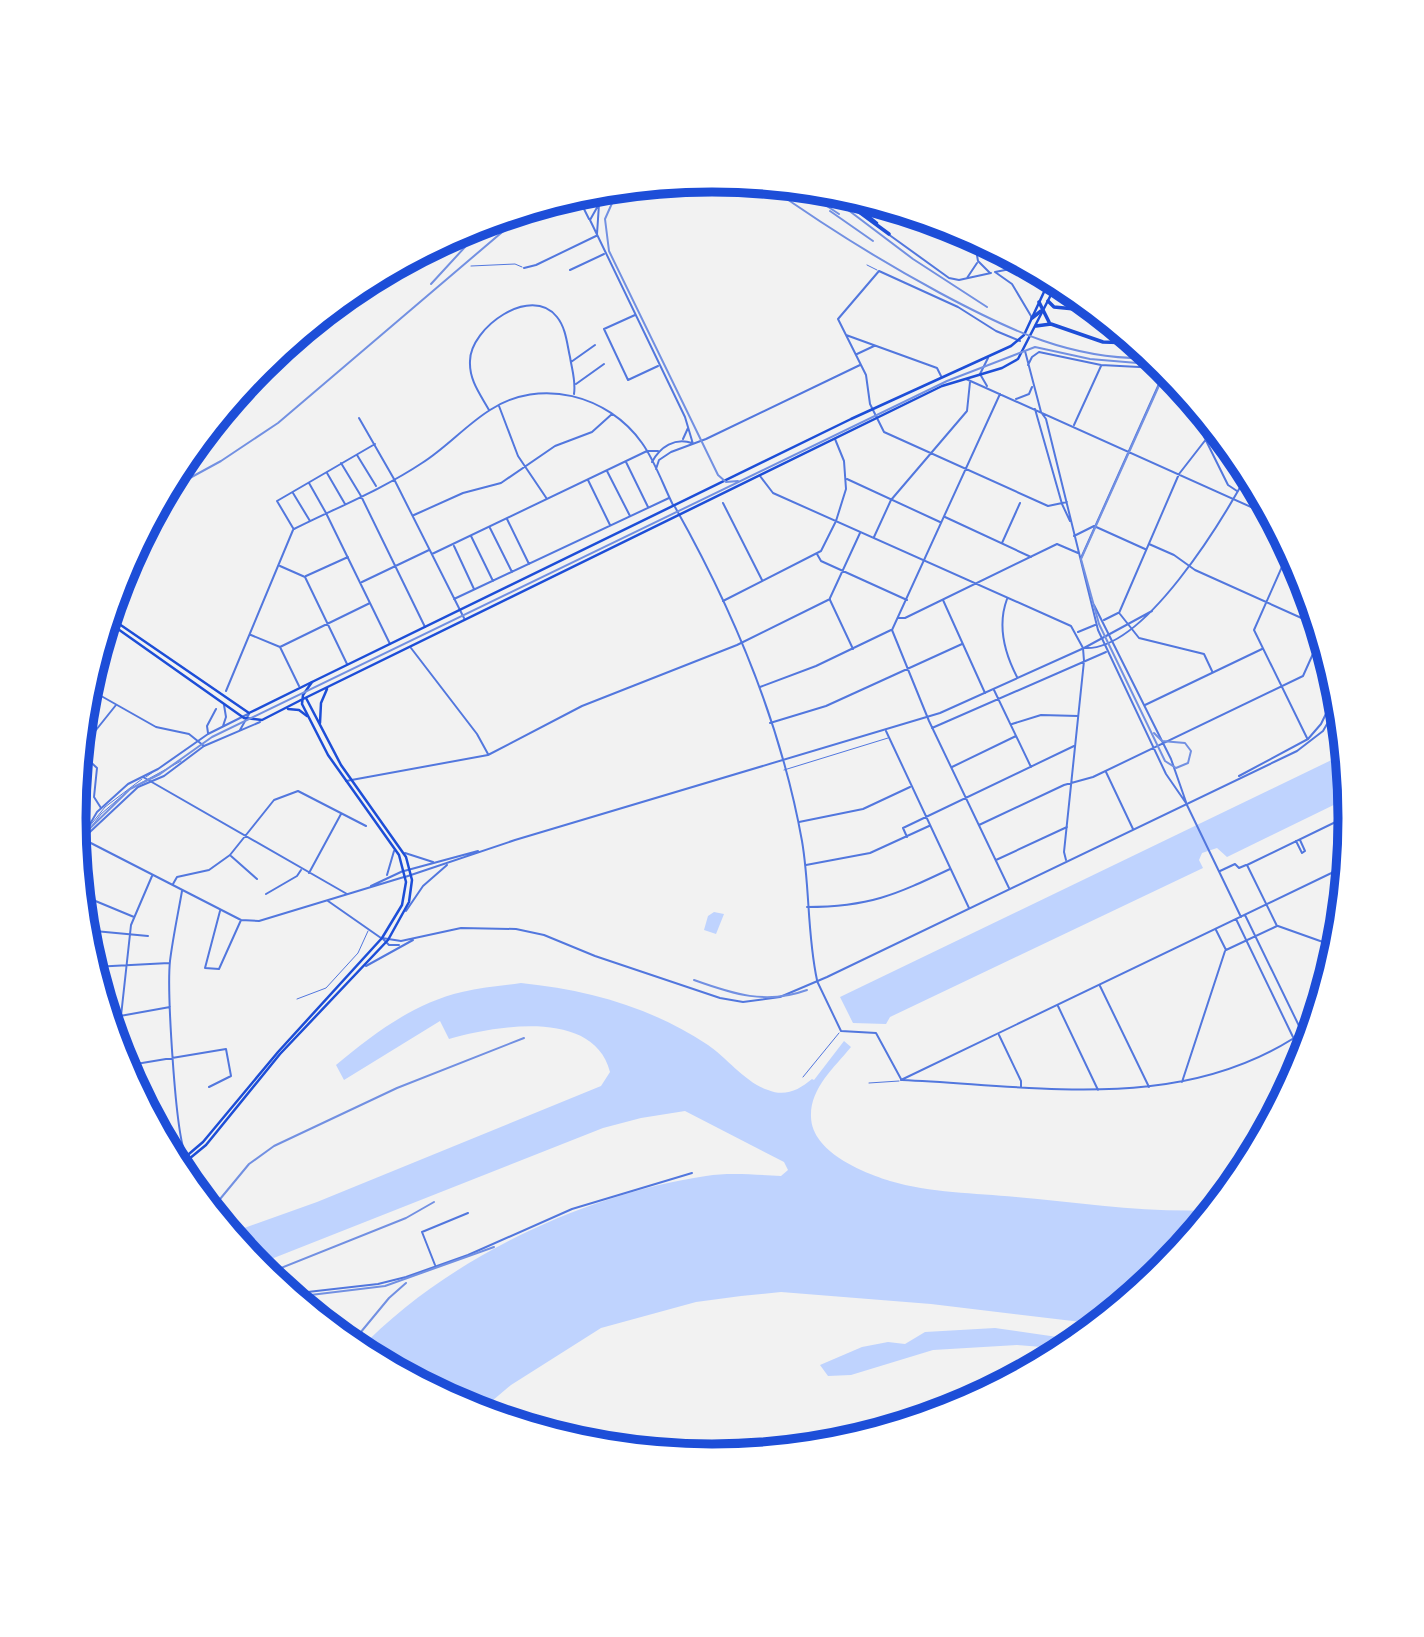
<svg xmlns="http://www.w3.org/2000/svg" width="1424" height="1637" viewBox="0 0 1424 1637" font-family="'DejaVu Sans',sans-serif">
  <style>
    .water { fill: #bfd3fe }
    .lines { fill: none; stroke-linecap: round; stroke-linejoin: round }
    .service { stroke: #5277de; stroke-width: 1 }
    .minor { stroke: #5277de; stroke-width: 2 }
    .tertiary { stroke: #5277de; stroke-width: 2 }
    .secondary { stroke: #1d4ed8; stroke-width: 2.5 }
    .primary { stroke: #1d4ed8; stroke-width: 2.5 }
    .trunk { stroke: #1d4ed8; stroke-width: 3.5 }
    .tram { stroke: #7290e2; stroke-width: 2 }
    .rail { stroke: #7290e2; stroke-width: 2 }
    .rim { fill: none; stroke: #1d4ed8; stroke-width: 9 }
  </style>
  <rect width="100%" height="100%" fill="#f2f2f2"/>
  <path class="water" d="M1344,754l4,44 -121,59 -10,-9 -15,5 -3,7 4,8 -313,149 -4,7 -33,-1 -13,-26z
    M714,912l10,2 -8,20 -12,-4 4,-14z
    M521,983c67,7 130,24 187,62 19,13 38,38 60,45 17,7 31,0 44,-11l2,1 30,-39 7,6c-17,21 -41,41 -40,70 1,35 51,55 79,64 40,12 85,12 126,16 66,6 131,16 197,13l-50,60 -65,54 -167,-20 -150,-12 -40,4 -45,6 -95,26 -90,57 -32,27 -12,-4 -108,-58c85,-90 225,-156 347,-174 24,-4 51,-1 75,0l7,-6 -4,-8 -99,-51 -44,7 -38,10 -347,137 -26,-32 87,-31 284,-116 9,-14c-16,-64 -116,-46 -161,-33l-9,-18 -96,59 -8,-15c37,-31 78,-62 126,-73 19,-5 39,-6 59,-9z
    M995,1328l83,12 -11,9 -50,-4 -84,5 -82,25 -23,1 -8,-11 42,-18 26,-5 17,2 20,-12z"/>
  <g class="lines">
    <path class="service" d="M867,265l10,5
      M471,266l44,-2 7,3
      M784,770l104,-32
      M146,777l7,-5
      M89,827l16,-20 37,-28
      M86,834l15,-20 29,-25 51,-28
      M297,999l29,-11 32,-35 10,-22
      M803,1077l36,-44
      M869,1083l30,-2"/>
    <path class="minor" d="M577,195l12,24
      M599,204l-9,16 95,197 8,27
      M597,234l2,-30 8,-14
      M524,268l12,-3 60,-29
      M570,270l34,-16
      M995,272l17,12 19,32
      M995,272l31,-6
      M635,315l-31,14 24,51 30,-14
      M846,335l91,33 4,8
      M1020,341l-24,-10 -38,-24 -79,-36 -41,48 28,56 4,29 14,28 164,74 19,-4
      M1025,351l16,61 5,7 52,211 68,144 20,29 55,114
      M857,354l17,-8
      M571,362l24,-17
      M1160,364l1,9 8,1
      M1028,365l4,-8 7,-5 62,13 57,3
      M966,379l305,137
      M576,384l28,-20
      M1178,384l50,101 9,6
      M987,386l-7,-12 8,-16
      M1016,399l13,-5 3,-7
      M499,406l19,50 29,43
      M1035,409l27,95 8,17
      M489,410c-9,-16 -20,-30 -19,-49 0,-33 61,-77 87,-44 9,11 10,27 13,40 2,13 6,24 4,37
      M359,418l35,61 70,139
      M1074,425l27,-59
      M683,439l5,-11
      M357,455l19,31
      M626,462l22,45
      M652,462c8,-15 23,-25 40,-19
      M341,463l20,33 64,131
      M656,469l3,-9 12,-8 35,-13 154,-74
      M607,471l23,45
      M327,473l18,31
      M760,476l13,17 298,133 12,22 1,13 -20,191 2,8
      M847,479l93,43
      M588,480l22,45
      M309,483l17,30 64,131
      M293,493l17,28
      M723,503l39,77
      M414,515l49,-22 38,-10 54,-37 37,-14 20,-18
      M945,517l86,40
      M507,519l22,45
      M293,528l-16,-27 98,-57
      M490,528l22,44
      M294,529c42,-21 89,-40 128,-66 24,-15 44,-38 68,-53 50,-33 118,-15 152,33 13,18 21,42 31,62
      M471,536l22,45
      M1074,536l20,-10 51,23
      M874,537l17,-37 76,-89 3,-29
      M1002,543l18,-40
      M1149,544l25,11 21,15 122,55
      M454,546l20,43
      M1289,551l-35,79 53,108
      M432,554l215,-103h11
      M817,554l4,7 86,39
      M1081,558l82,-183
      M280,566l25,11 42,87
      M306,576l42,-19
      M362,582l67,-32
      M830,598l30,-65
      M454,599l215,-101
      M1007,599c-10,27 -3,53 10,78
      M830,600l23,49
      M943,600l42,93
      M723,601l98,-50 15,-30 10,-32 -2,-28 -9,-22
      M1094,605l77,154 15,43
      M1119,613l60,-139 35,-45
      M1120,614l19,24 65,16 8,17
      M899,618h6l152,-74 21,9
      M1104,620l14,-7
      M892,630l37,91 80,167
      M892,630l108,-236
      M1078,632l17,-7
      M251,635l29,12 19,39
      M280,647l90,-44
      M411,648l66,86 11,20
      M760,687l56,-21 75,-36
      M87,688l69,39 33,7 15,12
      M994,690l37,77
      M226,691l67,-161
      M1145,705l117,-56
      M770,723l56,-17 136,-62
      M1012,724l29,-9 37,1
      M932,728l174,-76
      M886,731l83,177
      M208,733l-1,-7 9,-17
      M80,750l36,-45
      M80,752l17,16 -3,29 7,11
      M952,767l64,-31
      M1106,772l27,57
      M143,777l204,117
      M346,781l142,-26 94,-49 155,-61 93,-46
      M1341,821l2,5 5,-3 -3,-5
      M799,822l64,-13 47,-22
      M979,825l85,-40 29,-8 210,-101 18,-40
      M1346,825l3,6
      M75,831l8,8 158,81 18,1 145,-44
      M907,837l-4,-9 171,-82
      M1296,841l6,12 3,-2 -5,-11
      M231,856l26,23
      M996,860l71,-33
      M806,865l64,-12 59,-27
      M1220,871l15,-7 4,4 7,-3
      M309,873l32,-59
      M387,875l7,-24
      M173,884l4,-7 32,-7 21,-15 44,-55 24,-9 68,35
      M371,886l32,-15
      M182,891c-4,23 -9,46 -12,70 -3,28 5,173 16,195
      M266,894l31,-18 4,-6
      M81,895l53,22
      M328,901l53,37
      M807,907c62,0 88,-12 143,-38
      M220,911l-15,57 14,1 22,-49
      M1245,915l57,117
      M1236,919l57,118
      M1278,926l59,21
      M84,930l64,6
      M1216,930l10,20
      M1226,950l51,-24 -30,-61 103,-50
      M93,967l76,-4
      M817,981l24,50 35,2 25,46
      M1100,986l49,101
      M1058,1006l40,84
      M109,1018l61,-11
      M999,1035l22,46v6
      M122,1061l-1,-45 10,-91 21,-49
      M124,1066l102,-17 5,27 -22,11
      M901,1080l445,-214
      M902,1080c140,6 289,36 411,-55
      M1182,1082l43,-131
      M435,1265l-13,-33 46,-19
      M290,1294l88,-10 28,-7 62,-22 104,-46 120,-36"/>
    <path class="tertiary" d="M888,234l61,44 10,2 32,-7
      M974,238l4,23 12,12
      M967,278l10,-15
      M675,507c58,103 106,217 127,334 8,47 5,93 15,139
      M1084,648c60,4 139,-129 164,-175
      M223,726l3,-9 -2,-12
      M240,730l9,-16
      M1239,776l69,-37 13,-15 16,-33
      M75,837l11,-6 11,-19 31,-28 30,-15 50,-35 40,-20
      M76,845l62,-58 26,-11 40,-30 56,-24
      M405,853l28,9
      M404,871l74,-20
      M405,877l110,-37 425,-127 144,-65 68,-37
      M406,911l17,-25 24,-21
      M382,938l19,3 60,-13 55,1 28,6 51,21 125,42 23,4 37,-5 47,-20 470,-226 26,-20 16,-28
      M383,939l6,6h10
      M366,966l47,-26"/>
    <path class="secondary" d="M840,193l37,30
      M109,617l140,96 63,-31
      M108,622l136,96 18,2 39,-20
      M288,709l11,1 8,6"/>
    <path class="primary" d="M301,700l641,-314 60,-18 16,-9 39,-76
      M320,723l1,-20 6,-14
      M176,1165l27,-23 75,-90 104,-114 20,-33 4,-23 -7,-27 -71,-100 -26,-51 1,-9 9,-13 539,-263 160,-73 13,-11 26,-56
      M178,1168l28,-23 74,-91 108,-114 21,-38 3,-22 -6,-23 -65,-92 -35,-67"/>
    <path class="trunk" d="M832,192l57,42
      M1048,301l6,6 41,4
      M1039,302l10,20
      M1032,318l9,-7
      M1036,326l15,-2 52,18 31,1"/>
    <path class="tram" d="M617,192l-12,27 4,32 109,224 8,7 12,-1
      M884,213l18,6 15,-2
      M1154,733l8,8 23,2 6,8 -3,12 -12,5 -11,-7 -66,-137 -18,-65 85,-189
      M76,842l54,-53 30,-15 52,-37 735,-356 88,-34 55,12 71,6"/>
    <path class="rail" d="M767,185c56,40 114,76 173,108 69,37 133,68 213,65
      M801,189l38,25
      M823,191l90,68 74,48
      M830,211l43,30
      M431,284l57,-62
      M166,491l55,-30 57,-38 250,-213
      M694,980c39,14 72,25 113,10
      M211,1210l38,-46 25,-18 123,-58 127,-50
      M266,1274l140,-56 28,-16
      M294,1297l91,-11 109,-39
      M351,1344l38,-46 17,-15"/>
  </g>
  <path d="M0 0H1424V1637H0ZM86 818a626 626 0 1 1 1252 0a626 626 0 1 1-1252 0Z" fill="#fff" fill-rule="evenodd"/>
  <path class="rim" d="M86 818a626 626 0 1 1 1252 0a626 626 0 1 1-1252 0Z"/>
</svg>
